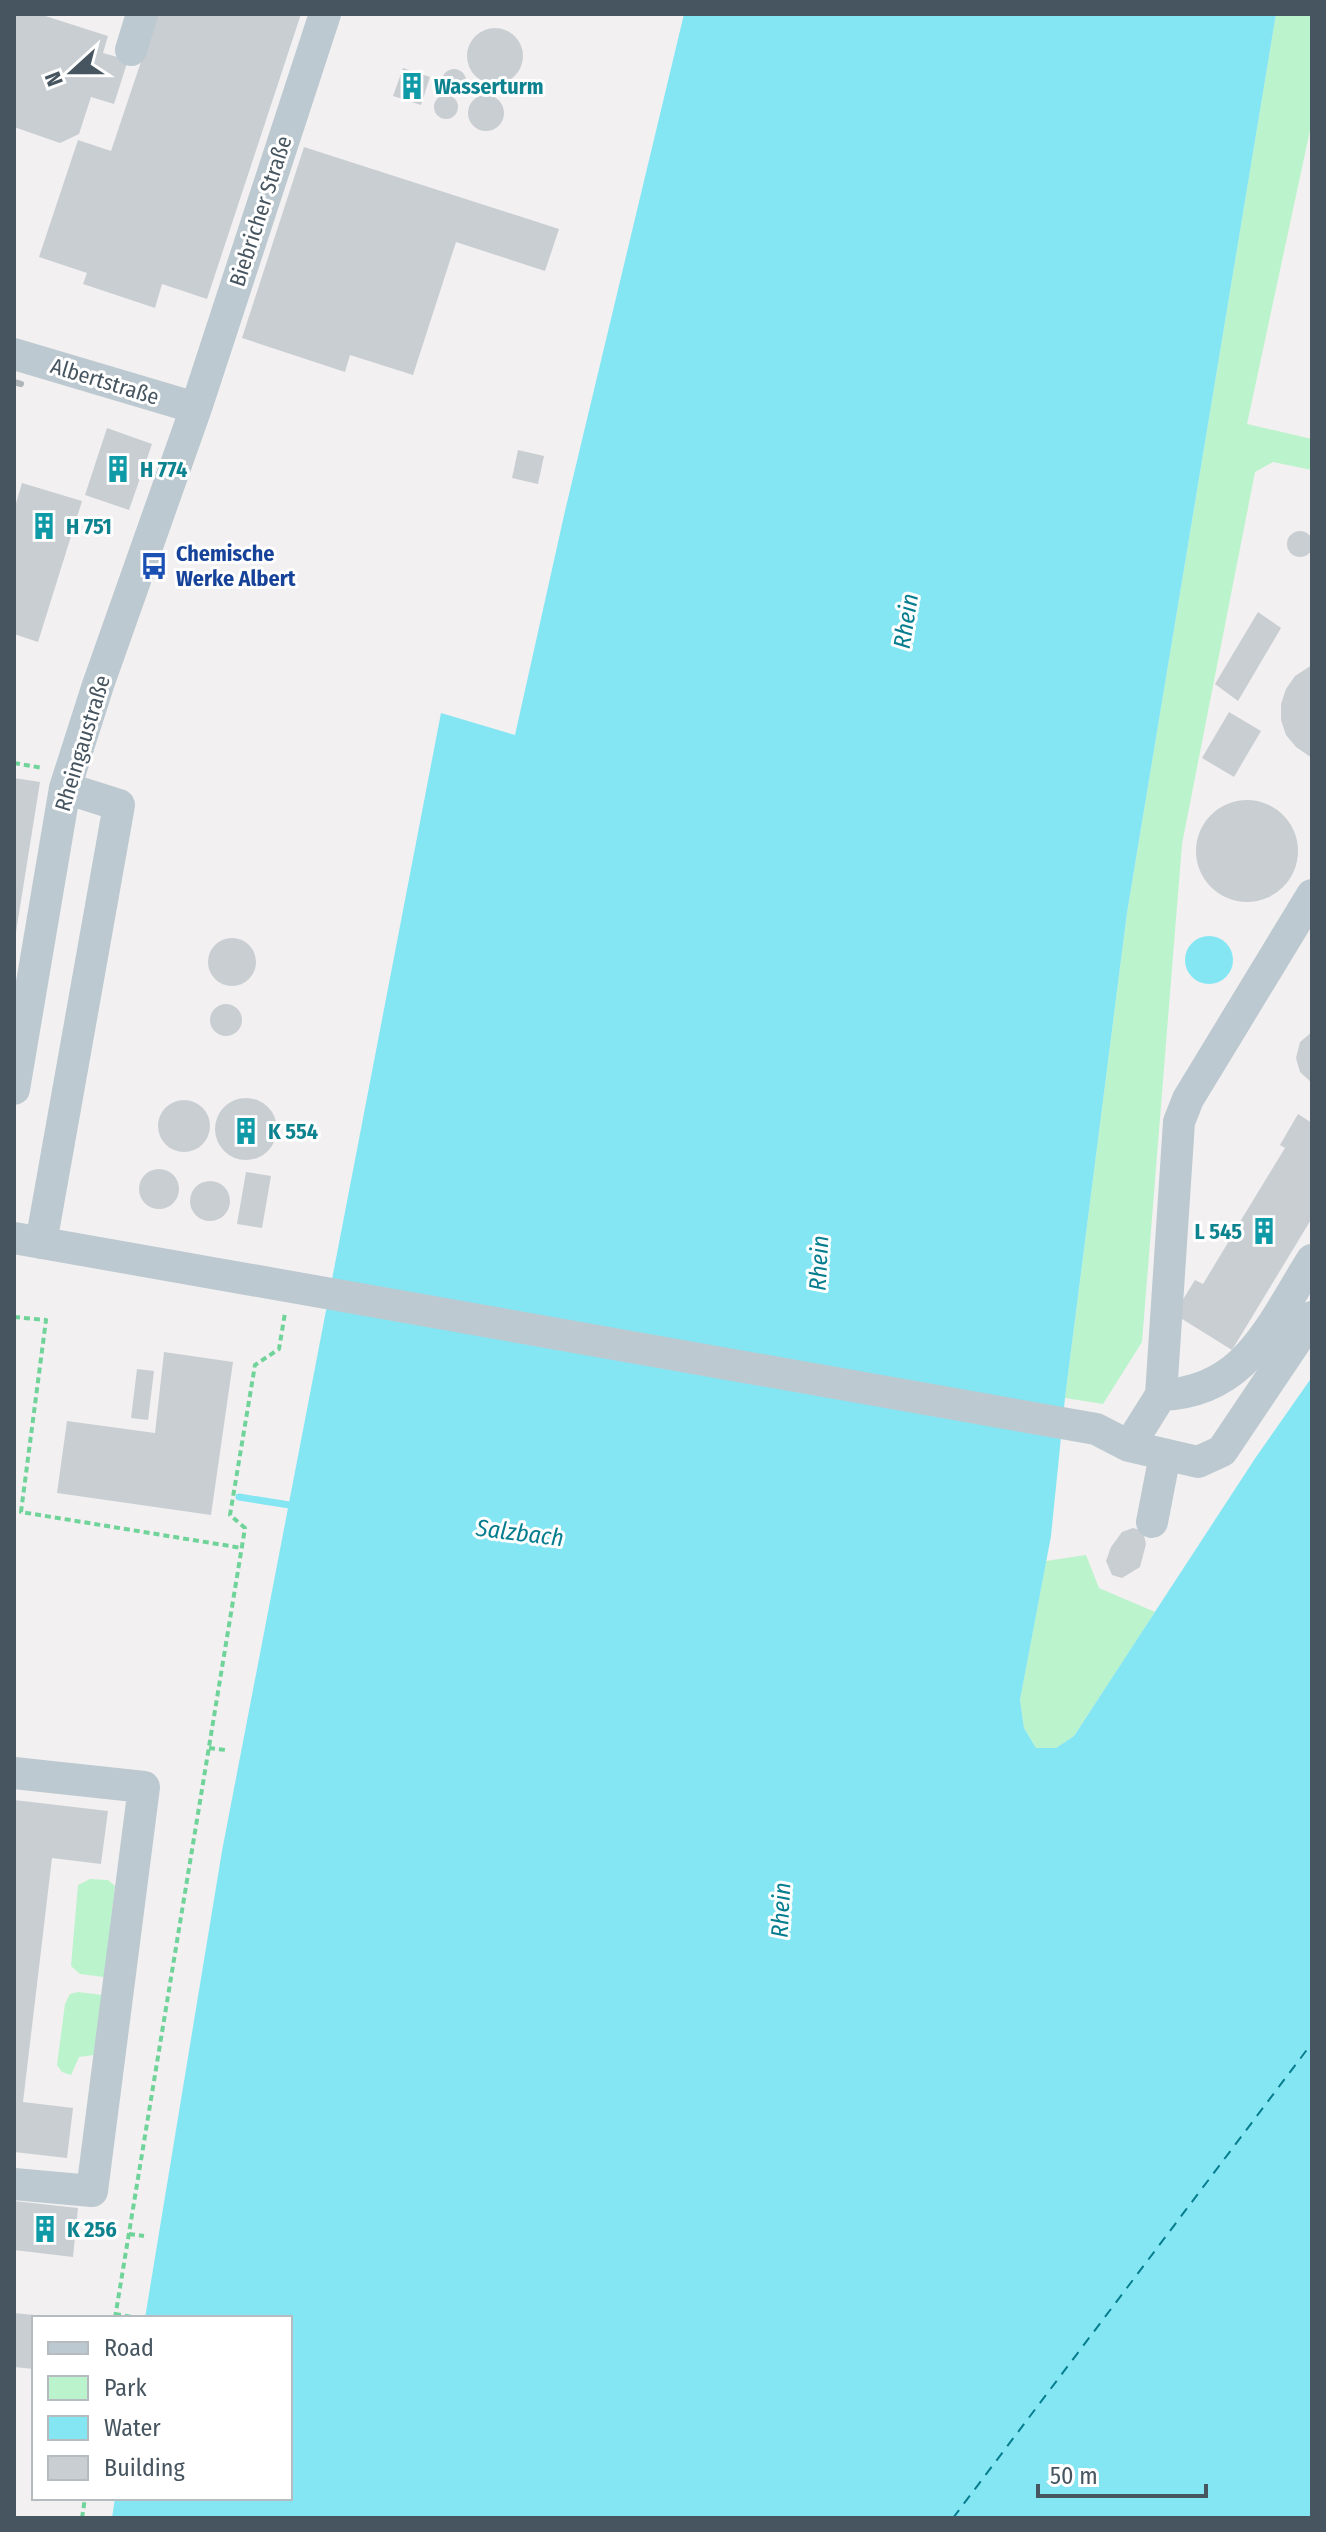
<svg xmlns="http://www.w3.org/2000/svg" width="1326" height="2532" viewBox="0 0 1326 2532" font-family="'Fira Sans Condensed',sans-serif">
  <style>
    .green { fill: #bbf3cc }
    .water { fill: #85e6f3 }
    .lines { fill: none; stroke-linecap: round; stroke-linejoin: round }
    .stream { stroke: #85e6f3; stroke-width: 7 }
    .ferry { stroke: #057d8e; stroke-width: 2; stroke-dasharray: 10 8; stroke-linecap: butt }
    .building { fill: #c9ced3 }
    .path { stroke: #70d49a; stroke-width: 4; stroke-dasharray: 6 4; stroke-linecap: butt }
    .minor { stroke: #bcc9d0; stroke-width: 32 }
    .rail { stroke: #b1b6bb; stroke-width: 6 }
    .labels { text-anchor: middle; stroke-width: 6; stroke-linejoin: round; paint-order: stroke }
    .culture-label { font-size: 22px; font-weight: bold; fill: #0d838f; stroke: #fff; text-anchor: start }
    .street-label { font-size: 22px; fill: #46555f; stroke: #fff }
    .transit-label { font-size: 22px; font-weight: bold; fill: #164399; stroke: #fff; text-anchor: start }
    .water-label { font-size: 24px; font-style: italic; fill: #057d8e; stroke: #fff }
  </style>
  <rect width="100%" height="100%" fill="#f2f0f0"/>
  <path class="green" d="M1276,14h36v107l-65,303 65,15v31l-39,-8 -18,10 -73,372 -40,498 -39,62 -38,-6 62,-485z
    M1086,1555l13,33 56,24 -81,124 -18,12h-20l-12,-20 -4,-28 26,-139z
    M90,1879l18,1 7,6 -11,91 -24,-3 -9,-8 7,-81z
    M78,1992l24,3 -8,60 -15,2 -8,18 -9,-3 -5,-7 8,-61 5,-10z"/>
  <path class="water" d="M684,14h592l-149,899 -62,485 -14,138 -31,164 4,28 12,20h20l18,-12 182,-279 56,-80v1141h-1200l3,-20h175v-180h-145l77,-467 219,-1138 74,22 50,-224z
    M1185 960a24 24 0 1 1 48 0a24 24 0 1 1-48 0Z"/>
  <g class="lines">
    <path class="stream" d="M239,1497l57,9"/>
    <path class="ferry" d="M953,2518l359,-475"/>
  </g>
  <path class="building" d="M14,14h25l69,22 -5,17 25,7 -14,44 -23,-7 -12,37 -19,9 -46,-16z
    M157,14h144l-94,285 -45,-15 -7,24 -72,-24 4,-11 -48,-16 39,-117 33,11z
    M467 56a28 28 0 1 1 56 0a28 28 0 1 1-56 0Z
    M403,68l27,9 -9,28 -28,-9z
    M442 81a12 12 0 1 1 24 0a12 12 0 1 1-24 0Z
    M434 107a12 12 0 1 1 24 0a12 12 0 1 1-24 0Z
    M468 113a18 18 0 1 1 36 0a18 18 0 1 1-36 0Z
    M304,147l255,82 -14,42 -89,-29 -43,133 -63,-20 -5,17 -103,-34z
    M107,428l45,16 -23,66 -44,-15z
    M518,450l26,6 -6,28 -26,-6z
    M22,483l60,18 -44,141 -24,-8v-124z
    M1287 544a13 13 0 1 1 26 0a13 13 0 1 1-26 0Z
    M1258,612l23,16 -43,73 -23,-17z
    M1312,665v93l-16,-11 -10,-12 -5,-15v-16l5,-15 9,-13z
    M1229,712l32,19 -27,46 -32,-19z
    M14,778l26,4 -24,150 -2,-1z
    M1196 851a51 51 0 1 1 102 0a51 51 0 1 1-102 0Z
    M208 962a24 24 0 1 1 48 0a24 24 0 1 1-48 0Z
    M210 1020a16 16 0 1 1 32 0a16 16 0 1 1-32 0Z
    M1312,1032v51l-12,-11 -4,-14 4,-16z
    M215 1129a31 31 0 1 1 62 0a31 31 0 1 1-62 0Z
    M158 1126a26 26 0 1 1 52 0a26 26 0 1 1-52 0Z
    M1298,1114l14,9v95l-80,132 -58,-36 21,-34 8,4 26,-43 -8,-5 9,-15 8,4 47,-77 -5,-3z
    M139 1189a20 20 0 1 1 40 0a20 20 0 1 1-40 0Z
    M246,1172l25,4 -9,52 -25,-4z
    M190 1201a20 20 0 1 1 40 0a20 20 0 1 1-40 0Z
    M164,1352l69,10 -22,153 -154,-22 10,-72 88,12z
    M137,1369l17,2 -6,49 -17,-2z
    M1133,1528l10,3 3,13 -6,23 -18,11 -10,-3 -6,-14 5,-14 11,-15z
    M14,1800l94,11 -7,53 -49,-6 -29,244 50,6 -6,50 -53,-6z
    M14,2201l64,7 -5,49 -59,-7z
    M14,2313l30,3 -10,2v51l-20,-2z"/>
  <g class="lines">
    <path class="path" d="M14,763l29,5
      M14,1317l32,3 -25,192 221,36
      M209,1748l17,2
      M129,2234l15,2
      M115,2314l18,3
      M115,2318l130,-790 -15,-13 25,-150 24,-16 6,-36
      M82,2518l3,-20"/>
    <path class="minor" d="M131,50l11,-36
      M14,354l182,54
      M14,1089l51,-301 33,-103 98,-277 129,-394
      M14,1238l1082,191 33,17 69,16 24,-11 90,-134
      M41,1243l78,-438 -54,-17
      M1161,1395l18,-273 9,-23 124,-204
      M1129,1446l32,-51c86,-3 110,-71 151,-135
      M1152,1522l13,-67
      M14,1773l130,14 -52,404 -78,-7"/>
    <path class="rail" d="M14,382l7,2"/>
  </g>
  <defs>
    <g id="building-bare" transform="scale(2.16)"><path d="M-4-6H4V6H1V3H-1V6H-4ZM-2.5-4.3h1.7v1.8h-1.7ZM.8-4.3h1.7v1.8H.8ZM-2.5-1h1.7V.8h-1.7ZM.8-1h1.7V.8H.8Z" fill="#0f9aa8" stroke="#fff" stroke-width="2.5" paint-order="stroke"/></g>
    <g id="bus-bare" transform="scale(2.16)"><path d="M-5-6H5V4H4V6H2V4H-2V6H-4V4H-5ZM-3.5-4V0h7V-4ZM-3.5 1.2v1.5H-2V1.2ZM2 1.2v1.5H3.5V1.2Z" fill="#1a4fb4" stroke="#fff" stroke-width="2.5" paint-order="stroke"/></g>
  </defs>
  <g fill-rule="evenodd">
    <use href="#building-bare" x="412" y="86"/>
    <use href="#building-bare" x="118" y="469"/>
    <use href="#building-bare" x="44" y="526"/>
    <use href="#bus-bare" x="154" y="566"/>
    <use href="#building-bare" x="246" y="1131"/>
    <use href="#building-bare" x="1264" y="1231"/>
    <use href="#building-bare" x="45" y="2229"/>
  </g>
  <g class="labels">
    <g class="culture-label">
      <text x="434" y="94">Wasserturm</text>
      <text x="140" y="477">H 774</text>
      <text x="66" y="534">H 751</text>
      <text x="268" y="1139">K 554</text>
      <text x="1242" y="1239" text-anchor="end">L 545</text>
      <text x="67" y="2237">K 256</text>
    </g>
    <g class="street-label">
      <text transform="translate(260 211) rotate(-72)" y="8">Biebricher Straße</text>
      <text transform="translate(105 381) rotate(17)" y="8">Albertstraße</text>
      <text transform="translate(82 743) rotate(-73)" y="8">Rheingaustraße</text>
    </g>
    <g class="transit-label">
      <text x="176" y="561">Chemische<tspan x="176" dy="25">Werke Albert</tspan></text>
    </g>
    <g class="water-label">
      <text transform="translate(906 621) rotate(-81)" y="8">Rhein</text>
      <text transform="translate(819 1263) rotate(-87)" y="8">Rhein</text>
      <text transform="translate(520 1533) rotate(7)" y="8">Salzbach</text>
      <text transform="translate(781 1910) rotate(-87)" y="8">Rhein</text>
    </g>
  </g>
  <rect width="1326" height="2532" fill="none" stroke="#46555f" stroke-width="32"/>
  <rect x="32" y="2316" width="260" height="184" fill="#ffffff" stroke="#b5bbbf" stroke-width="2"/>
  <rect x="48" y="2342" width="40" height="12" fill="#bcc9d0" stroke="#b5bbbf" stroke-width="2"/>
  <text x="104" y="2356" font-size="24" fill="#46555f">Road</text>
  <rect x="48" y="2376" width="40" height="24" fill="#bbf3cc" stroke="#b5bbbf" stroke-width="2"/>
  <text x="104" y="2396" font-size="24" fill="#46555f">Park</text>
  <rect x="48" y="2416" width="40" height="24" fill="#85e6f3" stroke="#b5bbbf" stroke-width="2"/>
  <text x="104" y="2436" font-size="24" fill="#46555f">Water</text>
  <rect x="48" y="2456" width="40" height="24" fill="#c9ced3" stroke="#b5bbbf" stroke-width="2"/>
  <text x="104" y="2476" font-size="24" fill="#46555f">Building</text>
  <g transform="translate(72 72) rotate(249)" stroke="#ffffff" stroke-width="6" paint-order="stroke">
  <path d="M0-6L14 30L0 20L-14 30Z" fill="#46555f"/>
  <text y="-12" font-size="22" font-weight="bold" text-anchor="middle" fill="#46555f">N</text>
  </g>
  <path d="M1038 2484v12h168v-12" fill="none" stroke="#46555f" stroke-width="4"/>
  <text x="1050" y="2484" font-size="24" fill="#46555f" stroke="#ffffff" stroke-width="6" paint-order="stroke">50 m</text>
</svg>
